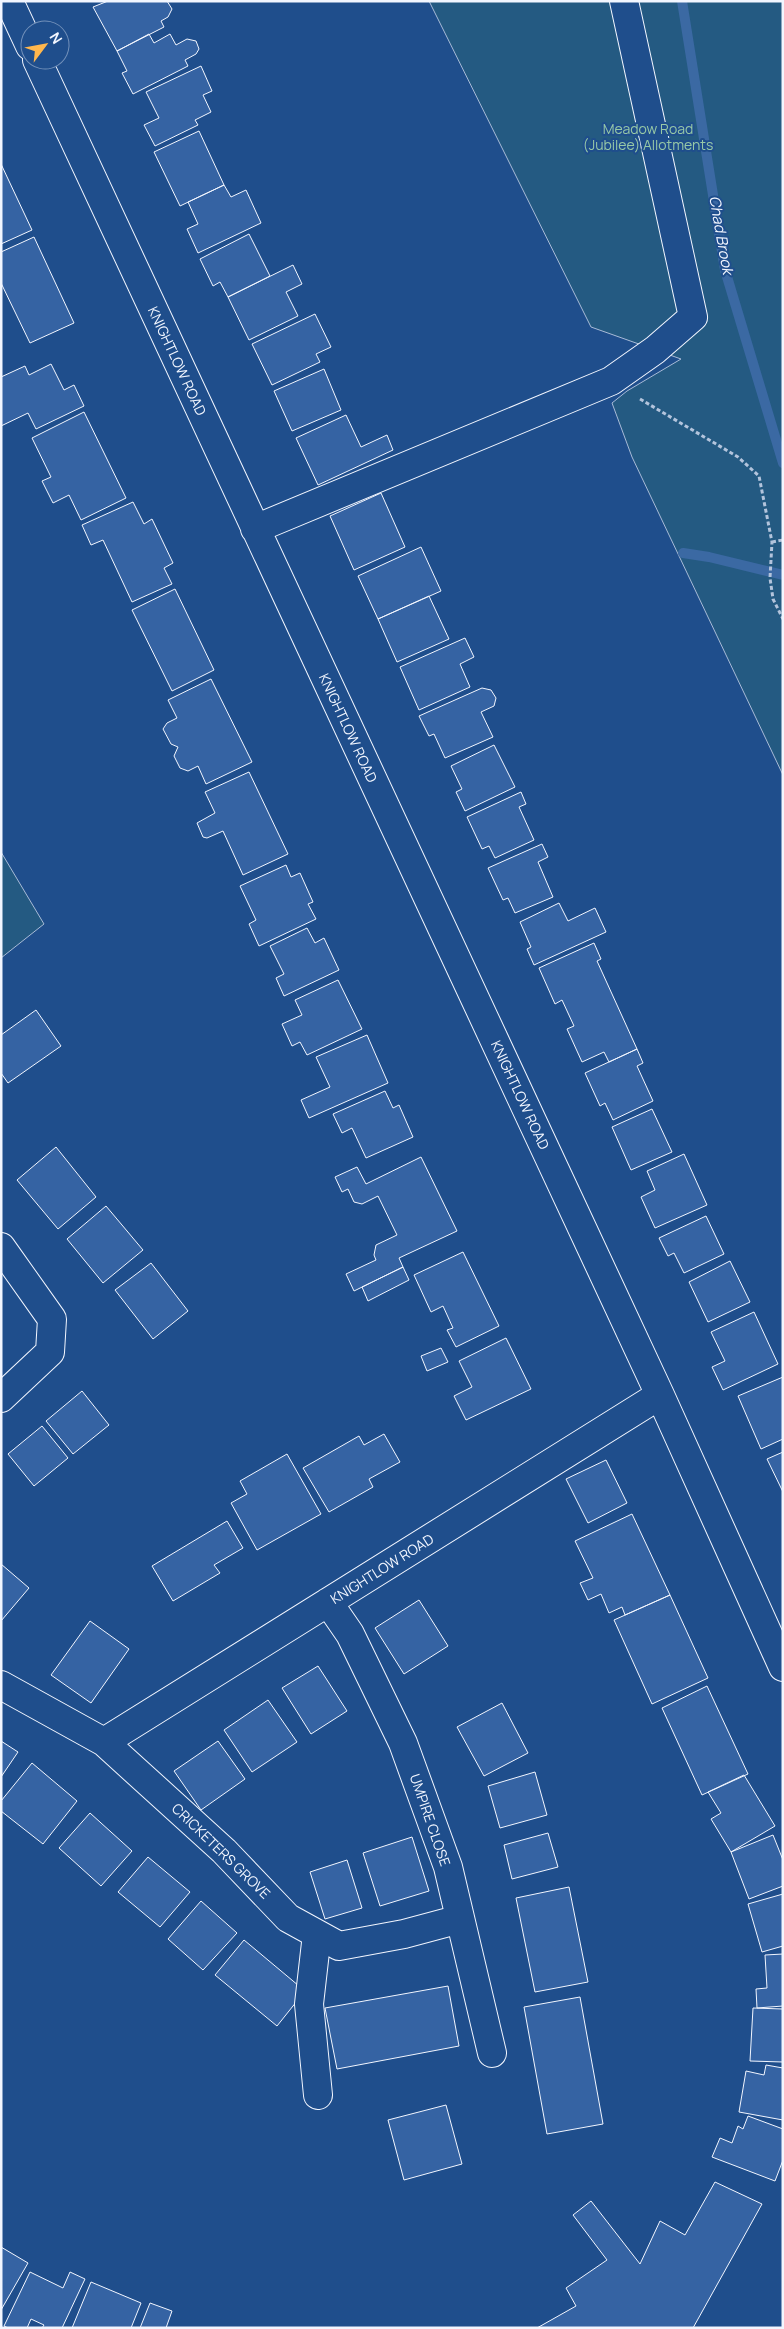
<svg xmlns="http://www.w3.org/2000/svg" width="784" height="2329" viewBox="0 0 784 2329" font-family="Manrope,sans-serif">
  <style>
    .green { fill: #245a82; stroke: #a8bbd7 }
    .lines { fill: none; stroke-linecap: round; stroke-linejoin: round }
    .stream { stroke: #3b69a3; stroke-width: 10 }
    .building { fill: #3563a3; stroke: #f2f6ff }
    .minor-casing { stroke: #f2f6ff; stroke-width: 30 }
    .path { stroke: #b3c4dc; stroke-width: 3; stroke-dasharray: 4 2.5; stroke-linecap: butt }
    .minor { stroke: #1f4e8c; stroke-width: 28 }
    .labels { text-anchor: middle; stroke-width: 4; stroke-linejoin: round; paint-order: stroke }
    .park-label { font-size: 14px; fill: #97c8a6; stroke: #1f4e8c }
    .street-label { font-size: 14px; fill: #f2f6ff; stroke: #1f4e8c }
    .water-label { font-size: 15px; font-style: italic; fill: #f2f6ff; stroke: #1f4e8c }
  </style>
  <rect width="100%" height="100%" fill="#1f4e8c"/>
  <path class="green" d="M429,1h354v774l-151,-318 -20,-54 15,-12 54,-32 -90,-32z
    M1,852l43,72 -43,34z"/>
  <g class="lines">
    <path class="stream" d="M682,1l43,269 58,193
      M683,553l26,4 74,18"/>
  </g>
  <path class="building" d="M108,1h59l5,8 -4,8 -7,4 3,6 -47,24 -24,-44z
    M149,34l5,9 16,-9 6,11 11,-6 9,2 3,8 -3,5 -11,6 3,6 -55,28 -11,-21 5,-2 -10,-20z
    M201,66l11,25 -9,4 8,17 -16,8 3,5 -43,21 -11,-21 15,-7 -13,-26z
    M199,131l25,54 -44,21 -26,-54z
    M1,164l31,66 -31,14z
    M224,185l7,12 15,-7 15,33 -63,30 -11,-24 11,-5 -10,-22z
    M249,234l21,42 -42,21 -8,-15 -7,4 -13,-27z
    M34,237l40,86 -44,20 -29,-60v-31z
    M293,265l9,19 -16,8 12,24 -49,24 -21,-43z
    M315,314l16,33 -15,7 4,8 -48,23 -20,-41z
    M51,364l13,26 10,-5 10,21 -48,23 -8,-16 -27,13v-49l24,-11 4,9z
    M324,369l17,41 -49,21 -18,-40z
    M84,412l42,86 -45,22 -12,-25 -16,8 -11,-22 9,-4 -19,-39z
    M346,415l15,32 26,-12 6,15 -75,35 -22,-47z
    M381,493l24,54 -51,23 -24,-54z
    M133,502l11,22 8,-5 21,44 -9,5 8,16 -40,18 -29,-62 -12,5 -9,-20z
    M421,547l20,44 -63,28 -20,-43z
    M175,589l39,81 -42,21 -40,-81z
    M429,596l20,43 -52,23 -19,-43z
    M465,638l9,19 -14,7 10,23 -51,23 -19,-43z
    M211,679l41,83 -46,22 -8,-18 -10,5 -8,-3 -6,-12 4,-9 -7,-3 -8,-15 4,-6 10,-5 -9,-18z
    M482,688l9,2 5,8 -2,8 -13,6 12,25 -48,21 -11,-24 -5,2 -10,-20z
    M494,745l21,42 -50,24 -9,-19 6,-3 -11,-23z
    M249,772l39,82 -45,21 -20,-44 -16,7 -4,-1 -6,-14 18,-10 -10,-21z
    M521,792l5,12 -7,3 15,33 -39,18 -6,-12 -7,3 -15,-32z
    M542,844l6,13 -10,5 15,35 -38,16 -7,-15 -5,2 -15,-32z
    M286,865l5,12 9,-4 13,29 -5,2 8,15 -57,27 -10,-22 7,-4 -16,-34z
    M559,903l9,18 27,-13 11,24 -72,33 -7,-16 4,-2 -11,-25z
    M307,928l8,15 9,-5 15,32 -55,26 -8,-18 8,-4 -14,-28z
    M594,943l7,16 -4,2 40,88 -28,13 -5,-10 -22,10 -15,-33 7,-3 -12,-26 -7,4 -16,-36z
    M338,980l24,49 -55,26 -7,-13 -8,4 -10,-22 20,-9 -7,-15z
    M36,1010l25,36 -53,37 -7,-10v-38z
    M367,1035l21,48 -79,35 -8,-18 29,-13 -14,-30z
    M637,1049l6,14 -6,3 16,35 -40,19 -8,-17 -5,3 -15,-33z
    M385,1091l8,17 6,-3 14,32 -47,21 -14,-30 -10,5 -9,-19z
    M652,1109l20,43 -41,18 -19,-43z
    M56,1147l40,50 -38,32 -41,-49z
    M684,1154l23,51 -52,23 -14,-31 14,-7 -8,-19z
    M421,1157l36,74 -58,27 4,9 -49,24 -8,-17 30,-14 -2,-5 2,-10 21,-10 -19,-39 -16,8 -8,-2 -6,-13 -6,3 -7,-15 22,-10 9,17z
    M106,1206l37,44 -40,33 -36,-44z
    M706,1216l18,38 -40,19 -10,-20 -6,3 -9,-18z
    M463,1252l36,74 -43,21 -9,-17 6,-2 -10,-22 -12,6 -17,-37z
    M730,1261l20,41 -42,20 -19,-40z
    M151,1263l37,48 -35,28 -38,-49z
    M403,1267l6,13 -41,21 -6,-14z
    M754,1312l24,52 -55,26 -11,-23 13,-6 -14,-29z
    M506,1338l25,51 -65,31 -12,-24 18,-9 -13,-26z
    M441,1348l7,14 -21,9 -6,-15z
    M783,1377v62l-22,10 -23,-53z
    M82,1391l27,34 -36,29 -27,-33z
    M42,1426l26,32 -34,28 -26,-32z
    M384,1434l16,28 -31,17 4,8 -44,25 -26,-44 56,-32 5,9z
    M783,1452v40l-16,-33z
    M287,1454l34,60 -64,36 -26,-47 16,-9 -7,-13z
    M606,1460l21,43 -39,20 -22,-44z
    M632,1514l38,81 -45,20 -3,-8 -13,6 -8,-19 -13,6 -8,-17 13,-5 -18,-37z
    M227,1521l16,27 -29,17 6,8 -47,28 -21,-35z
    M1,1564l28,24 -28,33z
    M670,1595l38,83 -56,26 -38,-84z
    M419,1600l29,46 -44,28 -29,-46z
    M90,1621l39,28 -38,54 -40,-28z
    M318,1666l29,45 -36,23 -29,-46z
    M707,1686l41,88 -46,21 -40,-87z
    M268,1700l29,42 -45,30 -28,-42z
    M502,1703l26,50 -44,23 -27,-49z
    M1,1741l17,11 -17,25z
    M218,1741l27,38 -44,31 -27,-39z
    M32,1763l45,38 -34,43 -42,-33v-10z
    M535,1772l12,43 -47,13 -12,-42z
    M744,1775l31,51 -44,26 -20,-33 10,-6 -13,-21z
    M90,1813l42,38 -31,35 -42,-38z
    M548,1833l10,34 -46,12 -8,-34z
    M773,1835l10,25v26l-34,13 -18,-47z
    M412,1837l17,54 -49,15 -17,-53z
    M148,1857l42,35 -30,35 -42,-35z
    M347,1860l15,48 -37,11 -15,-47z
    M569,1887l19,95 -53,10 -19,-94z
    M783,1894v52l-21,6 -14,-48z
    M201,1901l36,32 -34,37 -35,-31z
    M244,1940l61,51 -28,35 -62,-51z
    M783,1954v52l-26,2 -1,-19 11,-1 -2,-33z
    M448,1986l11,60 -122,23 -12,-61z
    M580,1997l23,127 -56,10 -23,-127z
    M753,2008l30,1v53l-33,-1z
    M766,2065l17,3v52l-44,-8 7,-41 18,4z
    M446,2105l16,59 -58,16 -16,-60z
    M748,2116l35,13v31l-8,21 -63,-24 8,-19 12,5 6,-17 5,3z
    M715,2182l47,22 -69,124h-156l39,-22 -10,-18 41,-28 -34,-45 18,-14 49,63 20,-43 25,14z
    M1,2247l27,16 -27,47z
    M30,2272l33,16 7,-16 15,7 -23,49h-20l2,-3 -13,-6 -4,9h-19l-4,-2z
    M91,2282l50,21 -10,25h-59z
    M150,2303l22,8 -6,17h-26z"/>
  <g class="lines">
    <g class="minor-casing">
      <path id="minor" d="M9,1l21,45
        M37,60l623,1335 123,272
        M255,529l356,-148 44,-31 38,-33 -69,-316
        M1,1247l51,72 -2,33 -49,46
        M328,1602l22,32 53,109 45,124 44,186
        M1,1685l103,57 120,109 64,67 51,28 65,-12 56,-15
        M104,1742l556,-347
        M317,1934l-8,70 9,91"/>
    </g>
    <path class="path" d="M640,399l98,58 21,19 13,66 -2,36 3,21 10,20
      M772,542l11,-2"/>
    <use href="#minor" class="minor"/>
  </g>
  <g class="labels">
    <g class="park-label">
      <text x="648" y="134">Meadow Road<tspan x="648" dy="16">(Jubilee) Allotments</tspan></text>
    </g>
    <g class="street-label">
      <text transform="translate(177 361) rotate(65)" y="5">KNIGHTLOW ROAD</text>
      <text transform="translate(348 728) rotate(65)" y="5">KNIGHTLOW ROAD</text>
      <text transform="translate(520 1095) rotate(65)" y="5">KNIGHTLOW ROAD</text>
      <text transform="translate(382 1569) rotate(-32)" y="5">KNIGHTLOW ROAD</text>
      <text transform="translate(430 1820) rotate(71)" y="5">UMPIRE CLOSE</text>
      <text transform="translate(221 1851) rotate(44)" y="5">CRICKETERS GROVE</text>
    </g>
    <g class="water-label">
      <text transform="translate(721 235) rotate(80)" y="5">Chad Brook</text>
    </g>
  </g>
  <rect width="784" height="2329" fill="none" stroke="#f2f6ff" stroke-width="5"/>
  <g transform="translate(45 45) rotate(58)"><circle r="24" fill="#1f4e8c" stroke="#7391ba"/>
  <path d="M0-4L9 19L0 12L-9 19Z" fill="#ffb74d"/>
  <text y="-8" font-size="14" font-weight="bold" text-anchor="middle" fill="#f2f6ff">N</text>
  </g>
</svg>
